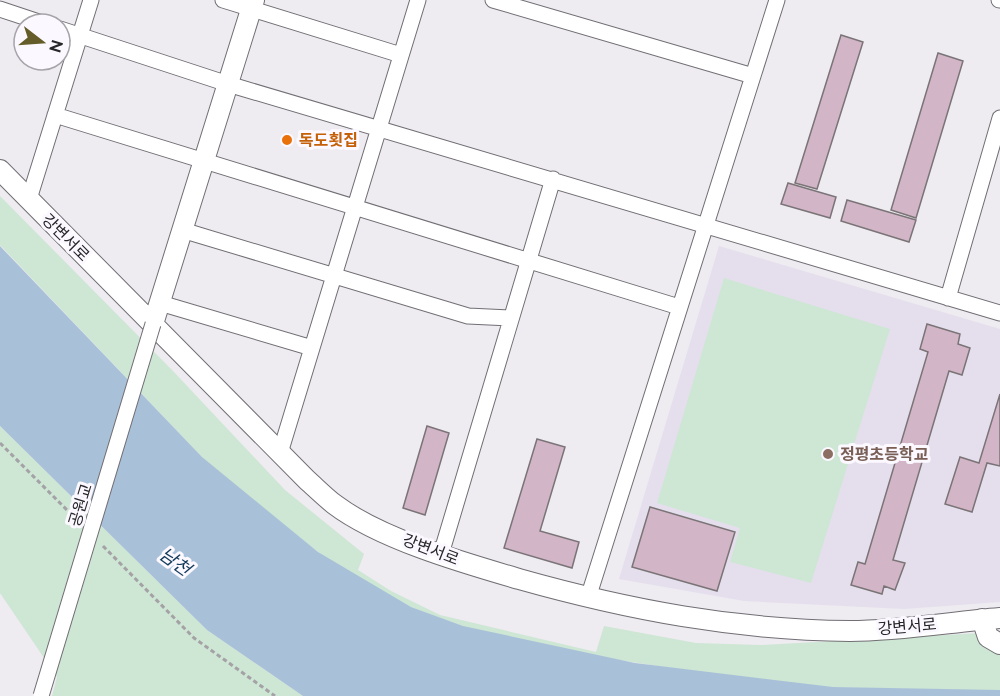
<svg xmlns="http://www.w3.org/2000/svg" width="1000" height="696" viewBox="0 0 1000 696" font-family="Raleway,'Noto Sans KR',sans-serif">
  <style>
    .built { fill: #e5dfed }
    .green { fill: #cee6d4 }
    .water { fill: #a9c1d8 }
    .building { fill: #d2b5c7; stroke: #7a7477; stroke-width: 1.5 }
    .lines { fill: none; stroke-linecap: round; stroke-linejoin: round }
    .minor-casing { stroke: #716e74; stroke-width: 17 }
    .tertiary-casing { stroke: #716e74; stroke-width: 22 }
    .path { stroke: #a4a2a6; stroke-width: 3; stroke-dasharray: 4.5 3; stroke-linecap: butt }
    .minor { stroke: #fff; stroke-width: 15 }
    .tertiary { stroke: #fff; stroke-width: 20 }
    .minor-bridge-casing { stroke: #716e74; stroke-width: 17; stroke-linecap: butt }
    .minor-bridge { stroke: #fff; stroke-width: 15 }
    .food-dot { fill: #e8710a; stroke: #fbf8ff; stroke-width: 2 }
    .education-dot { fill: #8d6e63; stroke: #fbf8ff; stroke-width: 2 }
    .labels { text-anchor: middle; stroke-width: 6; stroke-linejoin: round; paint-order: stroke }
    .food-label { font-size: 16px; font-weight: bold; fill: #c56008; stroke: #fbf8ff; text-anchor: start }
    .street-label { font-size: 16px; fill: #272628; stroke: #fbf8ff }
    .education-label { font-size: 16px; font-weight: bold; fill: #785e54; stroke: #fbf8ff; text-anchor: start }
    .water-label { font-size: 18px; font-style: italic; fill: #103858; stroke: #fbf8ff }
  </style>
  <rect width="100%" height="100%" fill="#eeebf1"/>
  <path class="built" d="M719,246l281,83v273l-96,7 -160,-8 -125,-22z"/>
  <path class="green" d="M0,196l173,175 112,119 79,64 -6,16 33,21 49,24 156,37 8,-26 92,17 65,2 239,-13v59l-182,-4 -135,-17 -70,-11 -143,-30 -62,-23 -77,-44 -112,-87 -219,-230z
    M724,278l166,51 -79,254 -81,-21 10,-34 -83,-25z
    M0,426l207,204 96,66h-251l5,-19 -57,-84z"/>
  <path class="water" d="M0,246l202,211 116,95 93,55 52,19 172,37 198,24 167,3v6h-697l-96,-66 -207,-204z"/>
  <path class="building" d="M841,35l22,7 -46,147 -22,-6z
    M938,53l25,8 -47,157 -25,-8z
    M788,183l48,14 -6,21 -49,-14z
    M847,200l69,20 -7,22 -68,-21z
    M927,324l33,10 -2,10 12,4 -8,27 -13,-4 -56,189 12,3 -10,27 -11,-4 -2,8 -31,-9 7,-23 7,2 63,-212 -8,-3z
    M1000,394v72l-13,-3 -15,49 -27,-8 15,-47 19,6z
    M427,426l22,7 -24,82 -22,-7z
    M537,439l28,8 -25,84 39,11 -7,26 -68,-20z
    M650,507l85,25 -18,59 -85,-24z"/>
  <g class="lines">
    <g class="minor-casing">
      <path id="minor" d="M223,0l178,55
        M493,0l260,76
        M999,0h1
        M0,9l45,15
        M60,29l168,55 772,229
        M55,115l624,192
        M29,199l62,-199
        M182,230l286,86 43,2
        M948,298l52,-180
        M160,303l152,45
        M280,453l138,-453
        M441,554l112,-375
        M588,598l189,-598"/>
    </g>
    <g class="tertiary-casing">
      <path id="tertiary" d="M0,170l307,310c9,8 18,17 27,24 46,35 130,59 185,75 110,31 217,51 331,52 50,0 101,-9 150,-13
        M153,324l101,-324
        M982,619l6,18 12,7"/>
    </g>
    <path class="path" d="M0,443l79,79
      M103,546l91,92 81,58"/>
    <use href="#minor" class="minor"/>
    <use href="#tertiary" class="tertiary"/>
    <g class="minor-bridge-casing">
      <path id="minor-bridge" d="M41,696l112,-372"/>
    </g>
    <use href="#minor-bridge" class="minor-bridge"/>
  </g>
  <circle class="food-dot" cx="287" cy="140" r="6"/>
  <circle class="education-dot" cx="828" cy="454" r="6"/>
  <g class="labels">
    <g class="food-label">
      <text x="299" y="146">독도횟집</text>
    </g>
    <g class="street-label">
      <text transform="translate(66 237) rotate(45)" y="6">강변서로</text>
      <text transform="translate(80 505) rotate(-73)" y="6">공원교</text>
      <text transform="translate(431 549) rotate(21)" y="6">강변서로</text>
      <text transform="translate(907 626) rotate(-5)" y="6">강변서로</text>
    </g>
    <g class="education-label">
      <text x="840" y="460">정평초등학교</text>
    </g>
    <g class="water-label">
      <text transform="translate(175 562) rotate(36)" y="6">남천</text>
    </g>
  </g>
  <g transform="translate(42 42) rotate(107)"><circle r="28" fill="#fbf8ff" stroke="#a6a4a9" stroke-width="1.5"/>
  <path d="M0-4.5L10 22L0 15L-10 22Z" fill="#655d29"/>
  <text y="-9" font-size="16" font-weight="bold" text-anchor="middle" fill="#272628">N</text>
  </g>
</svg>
